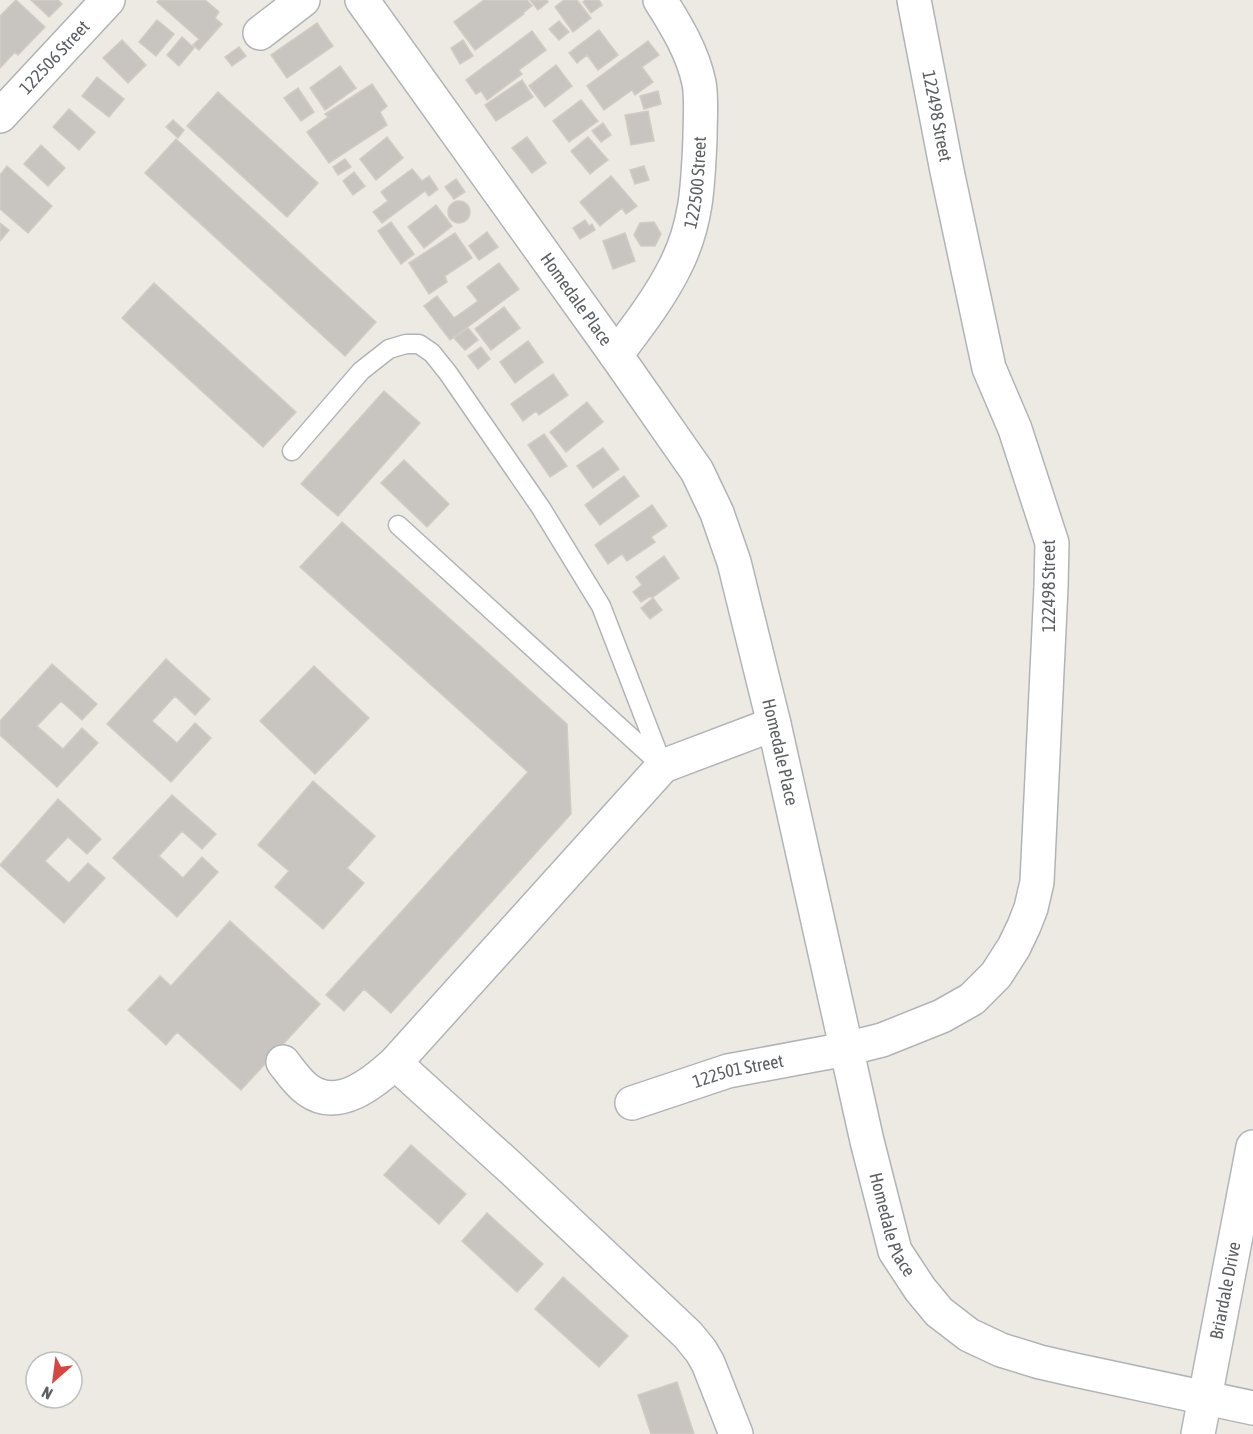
<svg xmlns="http://www.w3.org/2000/svg" width="1253" height="1434" viewBox="0 0 1253 1434" font-family="'Asap Condensed',sans-serif">
  <style>
    .building { fill: #c8c5c0; stroke: #d1ccc3; stroke-width: 1.5 }
    .lines { fill: none; stroke-linecap: round; stroke-linejoin: round }
    .lane-casing { stroke: #b1b4b7; stroke-width: 21 }
    .street-casing { stroke: #b1b4b7; stroke-width: 36 }
    .secondary-casing { stroke: #b3b6ba; stroke-width: 36 }
    .lane { stroke: #fff; stroke-width: 18 }
    .street { stroke: #fff; stroke-width: 33 }
    .secondary { stroke: #fff; stroke-width: 33 }
    .labels { text-anchor: middle; stroke-width: 4.5; stroke-linejoin: round; paint-order: stroke }
    .street-label { font-size: 18px; fill: #5c5f63; stroke: #fff }
  </style>
  <rect width="100%" height="100%" fill="#edeae4"/>
  <path class="building" d="M16,0l29,27 -27,28 -3,-3 -15,16v-52z
    M31,0h27l4,4 -13,13z
    M159,0h46l14,12 -4,6 7,6 -23,26 -6,-5 6,-6 -42,-37z
    M484,0h43l5,6 -9,7 1,1 -49,36 -21,-28z
    M530,0h17l1,2 -10,8z
    M564,0h13l14,18 -18,14 -18,-25z
    M586,0h13l3,5 -11,8 -8,-11z
    M157,20l17,14 -18,22 -17,-14z
    M559,21l10,11 -10,8 -10,-11z
    M317,23l16,23 -46,32 -16,-23z
    M599,30l19,25 -20,15 -11,-15 -10,8 -8,-10z
    M532,31l14,19 -27,20 3,4 -35,26 -6,-9 -5,3 -10,-14z
    M182,37l12,11 -15,18 -12,-11z
    M122,40l24,25 -18,18 -25,-25z
    M463,40l10,16 -13,8 -9,-16z
    M648,41l11,14 -17,12 11,15 -18,13 -3,-5 -28,20 -17,-24z
    M239,47l7,9 -14,10 -7,-9z
    M556,65l16,21 -27,21 -16,-21z
    M340,66l16,22 -31,22 -15,-22z
    M97,77l27,22 -15,18 -27,-21z
    M522,80l11,17 -37,24 -11,-16z
    M372,84l15,22 -7,6 7,13 -58,38 -22,-31 21,-15 -3,-3z
    M298,88l16,24 -13,9 -17,-23z
    M658,91l3,13 -17,5 -4,-13z
    M218,92l100,91 -31,34 -100,-91z
    M581,100l17,21 -29,21 -16,-21z
    M69,109l26,23 -16,18 -26,-23z
    M648,111l6,30 -23,4 -6,-30z
    M173,120l11,10 -6,8 -12,-11z
    M603,123l8,12 -10,7 -9,-11z
    M387,137l16,21 -27,22 -16,-21z
    M527,137l19,26 -14,10 -20,-25z
    M588,137l20,23 -18,14 -19,-23z
    M176,139l200,183 -31,34 -200,-183z
    M41,145l24,23 -17,18 -24,-22z
    M345,159l6,8 -13,8 -5,-8z
    M7,166l45,40 -24,27 -28,-24v-34z
    M644,166l5,14 -14,4 -5,-14z
    M412,169l10,12 7,-5 9,13 -9,7 -4,-5 -43,32 -9,-11 15,-11 -7,-9z
    M354,172l11,14 -12,9 -10,-14z
    M611,176l26,30 -11,8 -4,-6 -22,18 -20,-24z
    M456,179l9,13 -11,7 -9,-12z
    M448 212a11 11 0 1 1 22 0a11 11 0 1 1-22 0Z
    M436,205l16,21 -28,22 -16,-21z
    M585,220l4,6 3,-2 3,6 -15,9 -7,-11z
    M391,222l23,32 -13,10 -23,-33z
    M654,222l7,12 -6,12h-14l-7,-11 6,-12z
    M0,223l9,7 -9,11z
    M487,232l11,15 -19,13 -10,-14z
    M455,233l17,25 -27,18 2,6 -18,12 -20,-31z
    M625,233l10,28 -22,8 -10,-28z
    M499,263l20,26 -69,51 -26,-34 13,-10 17,22 24,-17 -11,-14z
    M154,283l142,129 -33,35 -141,-129z
    M504,307l16,21 -29,22 -16,-21z
    M468,328l10,12 -13,10 -11,-12z
    M528,341l15,21 -28,21 -15,-21z
    M481,347l9,12 -12,10 -10,-13z
    M553,374l15,21 -29,20 -3,-4 -13,10 -12,-17z
    M384,391l36,32 -82,93 -37,-32z
    M587,402l16,20 -37,30 -16,-20z
    M544,434l23,32 -17,11 -22,-32z
    M603,448l16,21 -26,19 -16,-22z
    M404,460l45,44 -22,23 -46,-44z
    M624,476l15,20 -39,29 -15,-20z
    M652,505l15,21 -16,11 4,5 -28,19 -5,-7 -14,10 -13,-19z
    M342,522l225,202 4,90 -180,199 -27,-24 -20,22 -18,-16 202,-223 -228,-205z
    M664,556l15,22 -26,19h-4l-8,5 -8,-10 9,-7 -6,-8z
    M653,598l9,12 -12,9 -9,-11z
    M166,659l44,40 -15,16 -20,-19 -23,25 25,22 18,-20 16,15 -40,44 -64,-58z
    M52,664l45,40 -15,16 -21,-19 -24,25 26,23 19,-21 16,15 -41,44 -57,-52v-14z
    M314,666l55,52 -54,56 -55,-53z
    M313,781l62,55 -28,32 17,15 -41,46 -48,-42 14,-16 -31,-26z
    M172,795l44,39 -14,15 -20,-18 -23,25 24,22 19,-21 16,15 -41,45 -64,-59z
    M58,799l43,40 -14,15 -19,-17 -23,24 24,22 19,-20 17,15 -41,45 -64,-58z
    M230,921l90,83 -79,86 -64,-58 -11,13 -38,-35 32,-34 11,10z
    M411,1145l55,49 -27,30 -55,-49z
    M487,1213l56,51 -26,28 -55,-51z
    M563,1277l65,59 -29,31 -64,-58z
    M677,1382l17,52h-43l-13,-39z"/>
  <g class="lines">
    <g class="lane-casing">
      <path id="lane" d="M292,451l69,-80 28,-22 17,-5h13l13,9 16,20 93,135 60,98 62,160
        M398,525l261,238"/>
    </g>
    <g class="street-casing">
      <g id="street">
        <path id="s1" d="M362,0l254,355 81,116 20,42 17,49 40,162 93,417 28,110 25,38 19,23 30,23 32,15 39,12 35,8 178,38"/>
        <path d="M260,33l43,-33"/>
        <path id="s2" d="M0,116l108,-116"/>
        <path id="s3" d="M616,355c21,-28 43,-56 59,-88 22,-43 23,-82 25,-129 0,-16 2,-40 -1,-55 -6,-30 -23,-58 -39,-83"/>
        <path d="M283,1062c7,9 15,21 25,28 30,22 65,-7 87,-27l268,-297 111,-42"/>
        <path d="M395,1063l117,106 176,166 13,16 7,12 28,71"/>
        <path id="s4" d="M632,1103l96,-32 118,-22 36,-9 60,-24 30,-17 24,-24 18,-28 10,-21 7,-18 6,-26 14,-295 1,-44 -37,-114 -26,-61 -42,-197 -33,-171"/>
      </g>
    </g>
    <g class="secondary-casing">
      <g id="secondary">
        <path id="s5" d="M1198,1434l55,-287"/>
      </g>
    </g>
    <use href="#lane" class="lane"/>
    <use href="#street" class="street"/>
    <use href="#secondary" class="secondary"/>
  </g>
  <g class="labels">
    <g class="street-label">
      <text dy="6" stroke="none"><textPath href="#s2" startOffset="80">122506 Street</textPath></text>
      <text transform="translate(937 116) rotate(79)" y="6">122498 Street</text>
      <text dy="6" stroke="none"><textPath href="#s3" startOffset="194">122500 Street</textPath></text>
      <text dy="6" stroke="none"><textPath href="#s1" startOffset="368">Homedale Place</textPath></text>
      <text transform="translate(1049 586) rotate(-90)" y="6">122498 Street</text>
      <text dy="6" stroke="none"><textPath href="#s1" startOffset="872">Homedale Place</textPath></text>
      <text dy="6" stroke="none"><textPath href="#s4" startOffset="111">122501 Street</textPath></text>
      <text dy="6" stroke="none"><textPath href="#s1" startOffset="1358">Homedale Place</textPath></text>
      <text dy="6" stroke="none"><textPath href="#s5" startOffset="146">Briardale Drive</textPath></text>
    </g>
  </g>
  <g transform="translate(54 1380) rotate(208)"><circle r="28" fill="#ffffff" stroke="#bebfc1" stroke-width="1.5"/>
  <path d="M0-4.5L10 22L0 15L-10 22Z" fill="#d64740"/>
  <text y="-9" font-size="16" font-weight="bold" text-anchor="middle" fill="#5c5f63">N</text>
  </g>
</svg>
